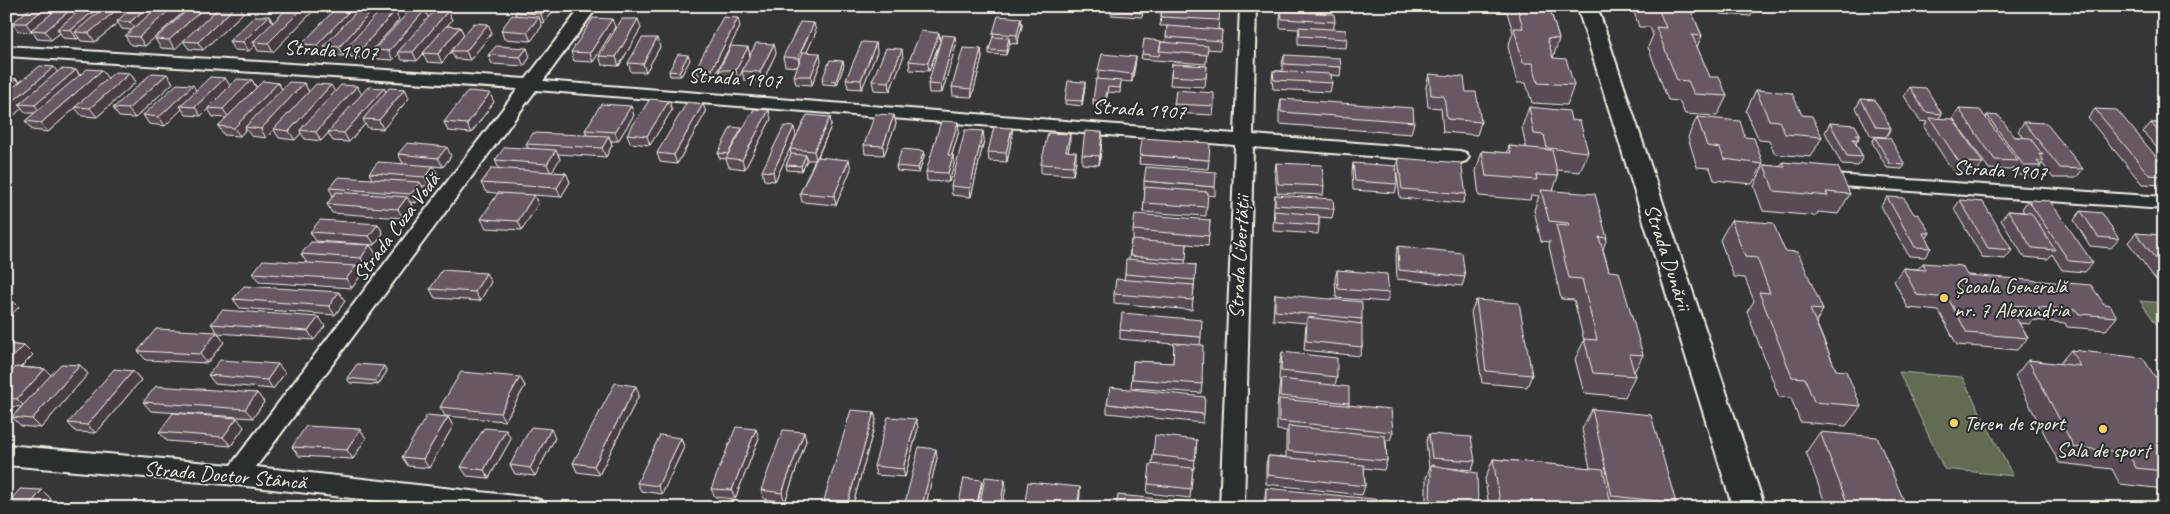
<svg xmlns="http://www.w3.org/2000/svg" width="2170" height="514" viewBox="0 0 2170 514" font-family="Caveat,sans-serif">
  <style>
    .green { fill: #626c53; stroke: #abae9e }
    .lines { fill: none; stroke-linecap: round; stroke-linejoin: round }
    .minor-casing { stroke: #f4f1e8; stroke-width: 4 }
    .major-casing { stroke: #f4f1e8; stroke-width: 4 }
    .minor { fill: #2a2d2e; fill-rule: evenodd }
    .major { fill: #2a2d2e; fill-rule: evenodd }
    .wall { fill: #594c55; stroke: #f4f1e8 }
    .shaded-wall { fill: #493e45; stroke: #f4f1e8 }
    .building { fill: #685863; stroke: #f4f1e8 }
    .poi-dot { fill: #ffd166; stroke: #2a2d2e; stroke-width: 2 }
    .labels { text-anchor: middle; stroke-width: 4; stroke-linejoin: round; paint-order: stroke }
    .street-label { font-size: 21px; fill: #f4f1e8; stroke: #2a2d2e }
    .poi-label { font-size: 21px; fill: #f4f1e8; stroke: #2a2d2e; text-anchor: start }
  </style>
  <rect width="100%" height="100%" fill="#363639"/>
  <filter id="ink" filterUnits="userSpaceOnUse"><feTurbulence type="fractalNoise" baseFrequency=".02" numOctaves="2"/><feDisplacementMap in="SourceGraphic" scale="10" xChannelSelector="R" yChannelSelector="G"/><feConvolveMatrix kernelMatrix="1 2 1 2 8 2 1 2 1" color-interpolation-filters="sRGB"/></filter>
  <g filter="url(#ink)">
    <path class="green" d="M2140,301l24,2v32z
      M1899,372l63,5 51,99 -69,-7z"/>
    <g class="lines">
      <g class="minor-casing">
        <path id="minor" d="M582,6h16l-55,75 692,53 5,-128h16l-3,129 207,16 6,2 3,4 -3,4 -6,2 -207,-16 -9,361h-24l15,-363 -699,-55 -280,377 277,31 9,3 3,7h-106l-202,-23 -231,-20v-20l225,20 287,-376 -512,-33v-10l520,33z
          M1834,175l330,22v12l-337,-24 -2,-4 2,-4z"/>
      </g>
      <g class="major-casing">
        <path id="major" d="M1577,6h20l168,502h-32z"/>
      </g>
      <use href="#minor" class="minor"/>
      <use href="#major" class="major"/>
    </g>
    <path class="wall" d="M290,6h28l-45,46 -15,-1 -3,-6 -6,6 -15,-1 -5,-9 40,-25 4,7z
      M520,6h36v2l-12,15h-3l1,3 -11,15 -27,-2 -3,-9 15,-15 -1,-3z
      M1144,6l-2,11 -31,-2v-5z
      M1162,6h56l1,14 -1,9 4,1 -2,20 -13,-1 -1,15 -65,-5 1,-5 19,-12h5l1,-16h-7z
      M1283,6h44l-1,8 9,8 -2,8 14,9 -1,9 -48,-3v-9l1,-7 -19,-1v-9l1,-8h2z
      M1499,6h50l10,33 -6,19 21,27 -7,20 -35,-2 -6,-20h-9l-9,-36 5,-15 -6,-20 -7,-1z
      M1632,6h57l13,30 -5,11 13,30 17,19 -10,20 -32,-2 -6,-13 -11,-1 -20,-53 5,-12 -3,-8h-11z
      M1716,6h40l-5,10 -31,-2z
      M187,9l-42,37 -14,-1 -6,-9 7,-6 -10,-1 -4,-6 -23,19 -14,-1 -2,-3 -2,1 -14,-1 -3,-5 -9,7 -14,-1 -4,-7 -15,-1 -6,-8z
      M425,10l3,7 20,-6 4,9 -5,6 13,1 4,8 24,-11 4,9 -22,27 -15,-1 -4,-8 -9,12 -15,-1 -4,-8 -6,7 -15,-1 -3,-6 -6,6 -15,-1 -4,-9z
      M216,11l27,2 -40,37 -14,-1 -6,-8 -8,8 -14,-1 -6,-9z
      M355,13l22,1 22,6 -34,38 -14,-1 -3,-6 -4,5 -15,-1 -3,-6 -5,5 -14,-1 -5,-9z
      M1021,18l1,8 -5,18 -7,-1 -4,12 -17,-1v-4l4,-13v-4z
      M615,27l-22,35 -19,-1 -3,-9z
      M740,27l-26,50 -15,-1 -3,-8z
      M641,28l-22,38 -17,-1 -3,-9z
      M816,32l-10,21 15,9 -9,23 -16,-1 -2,-8 4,-9 -13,-1 -2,-9z
      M939,33l1,8 -11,30 -19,-1 -1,-9z
      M876,43l1,9 -15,37 -14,-1 -2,-9z
      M956,45l-14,48h-13l-1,-9z
      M660,47l-14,25h-15l-3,-9z
      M748,47l2,9 26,-3 -13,28 -19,-1 -2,-9 -4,8 -16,-1 -3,-8z
      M981,49l1,9 -10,39 -19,-1 -1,-9z
      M488,55l42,2 -6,9 -32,-2z
      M1284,55l57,12 -1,9 -9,-1 1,8 -2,9 -57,-3 -1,-9 1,-9h10l-1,-7z
      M1136,57l-1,9 -3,16 -11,-1 -1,12 -12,-1 -3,14 -12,-1v-5l5,-21v-9z
      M903,58l-13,33 -16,-1 -2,-9z
      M690,60l-9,16h-11l-1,-5z
      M1172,64l35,2 -2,21 -35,-2z
      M844,65l-7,20 -14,-1 -1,-4z
      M76,70l4,5 28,3 22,-5 6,9 -39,35 -15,-1 -7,-8 -27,24 -16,-2 -7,-9 10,-8h-9l-4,-5 -10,9 -6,-1v-38l11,1 3,3 37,-10z
      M167,74l6,9 -38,35 -16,-1 -6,-9z
      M1429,74l37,18 15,30 -4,13 -34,-3 -2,-24 -13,-1 -2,-20z
      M225,78l5,8 22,-6 5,8 21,-5 4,6 22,-6 5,9h26l26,3 23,-7 2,4 19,-3 4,9 -26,31 -15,-1 -3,-4 -16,18 -16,-1 -5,-8 -7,8 -16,-2 -4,-6 -6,7 -16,-2 -5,-8 -8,8 -15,-2 -5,-7 -6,7 -16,-1 -6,-9 8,-8 -13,-1 -5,-8 -7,7 -15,-1 -4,-6 -17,17 -16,-2 -6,-9 53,-24z
      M1085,87l-3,19 -17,-2v-4z
      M1910,87l32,27 -3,4 44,45 -6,9 -24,-1 -29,-44 3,-5 -7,-1 -16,-25z
      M1176,90l38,16 -1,9 -39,-2z
      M1756,90l46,25 20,22 -11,20 -36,-3 -6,-13 -10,-1 -13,-29z
      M1281,99l133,23 -3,12 -132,-10v-13z
      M1861,99l30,29 -5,9 -15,-1 -15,-28z
      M494,102l-23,31 -23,-2 -4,-9z
      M1529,107l42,13 17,32 -8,20 -23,-2 1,6 -5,15 54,47 -4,11 6,22 34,84 -9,17 1,4 -10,21 -41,-4 -9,-34 9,-18 -10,-41 -13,-1 -12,-53 1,-4 -9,-1 -7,-31 5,-14 -8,-1 -1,5 -51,-4 -3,-25 6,-20 25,2 2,-7 17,2 -4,-21z
      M1959,109l27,9 1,-3 28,22h8l-5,-6 6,-9 59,47 -7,9h-23l-11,-15 -1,2v1l-6,9h-17l-5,-7 -2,2 -22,-1 -36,-51z
      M2095,109l69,57v19l-22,-1 -54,-66z
      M672,110l-22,35 -20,-2 -3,-9z
      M706,112l-29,52 -17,-2 -3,-9z
      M634,115l-16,26h-7l1,4 -6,12 -48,-3 2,5 -9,13 15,1 4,9 -9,15 -27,-2 4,9 -16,26 -36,-2 -5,-9 26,-25 -21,-2 -5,-9 18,-14 -4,-9 33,-12 -2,-4 61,-9 -2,-5z
      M894,115l2,9 -12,31 -19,-1 -1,-9z
      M830,117l1,9 -13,31 33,12 -15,36 -34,-3 -2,-9 15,-33h-8l-5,11 -15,-1 -1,-5 5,-11 -1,-5z
      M1697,117l48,20 18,27 -11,20 -38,-4 -4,-12 -13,-1 -9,-30z
      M771,119l-26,50 -16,-2 -3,-8 -7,-1 -1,-5 24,-23z
      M958,122l1,9 -7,24 2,9 -5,18 -22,-1 -1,-9z
      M1830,123l30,11 -4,10 7,13 -5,9 -16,-1 -17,-33z
      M2151,123h13v33l-21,-24z
      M1012,128v9l-5,25 -18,-1 -1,-9z
      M983,131l1,9 -13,57 -19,-2 -1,-9z
      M796,136l-21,45 -11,-1 -2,-9z
      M1875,137l30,28 -3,4 -15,-1 -15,-26z
      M1102,141l-3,24 -17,-1v-9z
      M1070,143l-2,8 8,10 -3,14 -32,-2v-9z
      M924,151v5l-5,17 -22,-2 -1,-5z
      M398,154l53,2 -8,11 -10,-1 5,9 -9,11h-7l3,5 -9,12 -6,-1 2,4 -9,12 -71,-5 -5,-9 6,-8 -4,-8 43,-9 -3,-6 34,-10z
      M1140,155l69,5 -1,9 -69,-5z
      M1398,158l68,36 -3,9 -63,-5 -4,-31z
      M1783,162l67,32 -12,20 -20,-2 -2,4 -53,-5 -9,-25 10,-21 16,2z
      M1276,163l48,23 -1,9 -46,-2 -2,-21z
      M1353,163l44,21 -2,9 -42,-3 -1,-18z
      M1144,181l71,6v9l-8,-1 -1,21 -63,-4 2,-21 -1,-1z
      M1275,195l59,14 -2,9 -13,-1v8l-1,9 -45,-3 1,-27z
      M1887,197l27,17 16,19 -4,6 5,9 -6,9 -16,-1 -28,-50z
      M1960,200l52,50 -7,9 -23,-2 -28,-48z
      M2028,200l65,63 -8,9 -23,-2 -10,-16 -4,5 -24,-2 -23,-37 7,-9 16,1 -2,-3z
      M2081,211l38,28 -8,9 -21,-2 -16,-26z
      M1210,220l-2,26 -21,-2 -2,20 11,1 -4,45 -78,-7v-9l10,-14 1,-6 4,-15 2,-19h2v-10z
      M1731,220l54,31 38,59 -7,12 20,48 25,36 -15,20 -46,-4 -9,-24 -12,-1 -32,-85 7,-11 -9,-23 -11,-1 -14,-37z
      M378,224l5,9 -8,12 -59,-4 -6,-9z
      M2136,233l28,4v43h-8l-28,-38z
      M370,245l6,9 -9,13 -11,-1 5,9 -9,13 -93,-6 -6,-9 54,-10 -6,-9z
      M1398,246l67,31 -3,9 -65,-7 -1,-24z
      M1923,263l44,12 137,29 13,13 -11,13 -39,-3 -2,-4 -32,-3 -3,4 -11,-1 9,15 -11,12 -60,-5 -18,-34 -31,-3 -14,-27 9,-13 15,1z
      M1337,270l52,23 -2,9 -51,-4 -1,-19z
      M491,282l-11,19 -45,-3 -5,-9z
      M1275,294l87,25 -1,5 1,23 -2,9 -56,-6 2,-27 -33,-3 1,-17z
      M233,299l112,2 -10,14 -95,-7z
      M1476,300l56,75 -5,12 -45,-4 -11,-71z
      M211,324l114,2 -11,14 -96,-7z
      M1120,330l81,7 -1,8 2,39 -1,9 -70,-5 2,-27 40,2 1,-19 -54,-5z
      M224,342l-17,21 -61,-3 -8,-9z
      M6,344l18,2 9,9 -12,12 24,2 6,6 29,-10 8,9 -47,54 -20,-2 -9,-9 9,-10 -15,-1z
      M2071,350l84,27 9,1v111l-44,-5 -8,-15 -53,-6 -44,-87 13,-16 31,4z
      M1282,352l55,25 -2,8 14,18v2l44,27 -3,8h-4l1,21 -3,9 -20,-2 1,18 -3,9 -96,-11v-20l2,-8 18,1v-22l1,-4 -10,-1v-23l3,-27h-1l1,-19z
      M133,371l8,9 -45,53 -20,-1 -8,-9z
      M387,371l-9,14 -28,-2 -3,-5z
      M285,373l-12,16 -58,-5 -7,-9z
      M520,377l5,9 -20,35 -60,-5 -5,-9z
      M257,393l7,9 -11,16 -102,-7 -8,-9z
      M639,395l-40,80 -22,-3 -4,-9z
      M1107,404l97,10 -1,9 -96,-10z
      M1592,409l84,94 -3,5h-184l-4,-29 8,-20 97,9 -8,-39z
      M874,412l2,8 -24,88h-26l-2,-8z
      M448,417l5,9 -24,42 -21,-2 -6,-9z
      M916,419l2,9 -13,49 -29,-2 -2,-9z
      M244,427l-13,19 -64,-5 -8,-9z
      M804,432l2,9 -21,61 -21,-3 -3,-9z
      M1820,432l87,76h-80l-21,-56z
      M1429,434l46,27 -3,9 -24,-2 30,40h-52v-30l4,-11h-1l-3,-25z
      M366,438l-13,21 -54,-3 -7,-9z
      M555,438l-20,38 -20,-2 -5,-9z
      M681,438l3,9 -22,47 -21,-3 -4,-8z
      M759,438l-24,61 -20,-2 -4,-8z
      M511,439l-22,39 -22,-2 -6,-9z
      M1197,440l-3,29 -1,-1 -3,30 -43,-5 1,-9 4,-20 1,-9z
      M937,458l-12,50h-20v-5z
      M1266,488l146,20h-148l1,-12z
      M1914,503l53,5h-58z"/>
    <path class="shaded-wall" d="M6,6h11l-11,8z
      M48,6h17l-34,24 1,2 -6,-9z
      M75,6h17l-35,23 3,4 -9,7 -6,-9z
      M100,6h17l-42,26 4,6 -2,1 -6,-9z
      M121,6h16l-20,15 1,2 -23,19 -6,-9z
      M149,6h15l-28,24 -6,-8z
      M174,6h11l2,3 -42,37 -6,-9z
      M206,6h7l3,5 -41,38 -6,-9z
      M236,6h4l3,7 -40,37 -5,-8z
      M305,6h13l-45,46 -5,-9z
      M547,6h9v2l-12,15 -3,-9z
      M353,7l4,9 -33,30 2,3 -5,5 -4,-9z
      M374,9l4,9 -32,30 2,3 -4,5 -5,-9z
      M425,10l4,9 -31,33 1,2 -6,6 -4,-9z
      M395,11l4,9 -34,38 -4,-9z
      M448,11l4,9 -35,41 -4,-9z
      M269,16l5,9 -21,17 2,3 -6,6 -6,-9z
      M539,17l3,9 -11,15 -4,-9z
      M738,18l2,9 -26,50 -2,-8z
      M1021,18l1,8 -5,18v-9z
      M612,19l3,8 -22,35 -3,-9z
      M638,19l3,9 -22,38 -3,-9z
      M814,23l2,9 -16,35 -2,-9z
      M488,24l4,9 -22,27 -4,-9z
      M460,27l4,8 -22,28 -4,-9z
      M939,33l1,8 -11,30 -1,-8z
      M955,36l1,9 -14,48 -1,-8z
      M657,38l3,9 -14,25 -3,-8z
      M1009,38l1,5 -4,12v-4z
      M876,43l1,9 -15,37 -1,-9z
      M774,44l2,9 -13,28 -3,-9z
      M748,47l2,9 -12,23 -2,-9z
      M527,48l3,9 -6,9 -4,-9z
      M902,49l1,9 -13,33 -1,-9z
      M981,49l1,9 -10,39 -1,-8z
      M820,53l1,9 -9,23 -1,-9z
      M688,55l2,5 -9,16 -2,-4z
      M1136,57l-1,9 -3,16v-8z
      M843,61l1,4 -7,20 -1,-4z
      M6,64l6,8 -6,5z
      M54,67l6,9 -41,28 3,4 -10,9 -6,-7v-3z
      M76,70l6,9 -40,35 -7,-9z
      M102,70l6,9 -60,53 -7,-9z
      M130,73l6,9 -39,35 -7,-9z
      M167,74l6,9 -38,35 -7,-9z
      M225,78l6,9 -23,21v1l-7,7 -6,-9z
      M17,79l3,4 -14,12v-7z
      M252,80l5,9 -28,29 -6,-9z
      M1085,82v5l-3,19v-5z
      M278,83l5,8 -38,36 1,2 -6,7 -6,-8z
      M304,83l5,9 -43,46 -5,-9z
      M193,85l5,9 -18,12 2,3 -17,17 -6,-9z
      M331,85l5,9 -36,36 1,3 -6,7 -6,-9z
      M357,86l5,9 -41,46 -5,-9z
      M384,88l4,9 -25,22 2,5 -16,18 -5,-9z
      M405,89l4,9 -26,31 -4,-9z
      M490,93l4,9 -23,31 -4,-9z
      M669,101l3,9 -22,35 -3,-9z
      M703,104l3,8 -29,52 -3,-9z
      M631,106l3,9 -16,26 -3,-9z
      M769,110l2,9 -26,50 -3,-9z
      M894,115l2,9 -12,31 -1,-9z
      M830,117l1,9 -15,34 -2,-9z
      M958,122l1,9 -10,33 -1,-9z
      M794,127l2,9 -21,45 -2,-9z
      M1012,128v9l-5,25 -1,-9z
      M983,131l1,9 -13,57 -1,-9z
      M1102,132v9l-3,24 1,-9z
      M1070,134v9l-4,17v-9z
      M609,136l3,9 -6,12 -4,-9z
      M447,147l4,9 -8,11 -5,-9z
      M556,150l4,9 -9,14 -4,-9z
      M924,151v5l-5,17 -1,-5z
      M1076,152v9l-3,14v-9z
      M806,155l1,5 -5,11 -1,-5z
      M953,155l1,9 -5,18 -1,-9z
      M849,160l2,9 -15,36 -2,-9z
      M433,166l5,9 -9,11 -4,-9z
      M566,173l4,9 -9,15 -4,-9z
      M420,182l5,9 -9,12 -5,-9z
      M534,195l4,9 -16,26 -4,-9z
      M407,197l5,9 -9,12 -5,-9z
      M378,224l5,9 -8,12 -6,-9z
      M370,245l6,9 -9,13 -6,-9z
      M356,266l5,9 -9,13 -6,-9z
      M486,273l5,9 -11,19 -5,-9z
      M339,292l6,9 -10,14 -6,-9z
      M10,298l9,9 -13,13v-17z
      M319,317l6,9 -11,14 -6,-9z
      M217,332l7,10 -17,21 -7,-9z
      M24,346l9,9 -27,27v-18z
      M278,364l7,9 -12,16 -6,-9z
      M80,365l8,9 -47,54 -9,-9z
      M384,366l3,5 -9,14 -3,-4z
      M45,369l9,9 -28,30 -9,-9z
      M133,371l8,9 -45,53 -9,-8z
      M520,377l5,9 -20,35 -5,-8z
      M636,386l3,9 -40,80 -5,-9z
      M257,393l7,9 -11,16 -8,-9z
      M874,412l2,8 -24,88h-2l-2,-6z
      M448,417l5,9 -24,42 -6,-9z
      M237,418l7,9 -13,19 -8,-9z
      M916,419l2,9 -13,49 -2,-8z
      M360,429l6,9 -13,21 -6,-9z
      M551,429l4,9 -20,38 -5,-8z
      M756,429l3,9 -24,61 -3,-9z
      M506,430l5,9 -22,39 -5,-8z
      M804,432l2,9 -21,61 -3,-9z
      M681,438l3,9 -22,47 -4,-8z
      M936,449l1,9 -12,50h-3v-3z
      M1005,479l1,9 -4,20h-2z
      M982,480v5l-5,23h-1z
      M1080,487v9l-2,12h-1z
      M42,490l9,9 -7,9h-17z"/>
    <path class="building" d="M33,6h15l-22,17h-14z
      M61,6h14l-30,25 -14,-1z
      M85,6h15l-29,24 -14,-1z
      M106,6h15l-32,27 -14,-1z
      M134,6h15l-19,16 -13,-1z
      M159,6h15l-35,31 -14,-1z
      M192,6h14l-37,34 -14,-1z
      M221,6h15l-38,36 -15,-1z
      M290,6h15l-37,37 -15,-1z
      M338,6l15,1 -36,38 -15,-1z
      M520,6h27l-6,8 -26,-2z
      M1112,6h31l-1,7 -31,-3z
      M1162,6l58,1 -1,13 -58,-3z
      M1517,6h32l10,33 -12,-1 6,20 13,1 8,26 -36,-2 -5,-20h-10l-9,-35h9z
      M1647,6h42l13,30 -10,-1 18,42h9l8,19 -33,-2 -6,-13 -11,-1 -21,-53 10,1 -8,-20 -11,-1z
      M360,8l14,1 -35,38 -15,-1z
      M411,9l14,1 -36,41 -15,-1z
      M381,10l14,1 -34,38 -15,-1z
      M434,11h14l-35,41h-15z
      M1281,11l53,3 1,8 -53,-3z
      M512,15l27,2 -12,15 -26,-2z
      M255,16h14l-26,26 -14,-1z
      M998,16l23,2 -4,17 -24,-2z
      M723,17l15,1 -26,51 -16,-1z
      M593,18l19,1 -22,34 -19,-1z
      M622,19h16l-22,38 -17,-1z
      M800,22l14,1 -16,35 -15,-1z
      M474,23l14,1 -22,27h-15z
      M446,26l14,1 -22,27 -15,-1z
      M1167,26l55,4 -1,11 -55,-4z
      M1299,27l47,3 1,9 -47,-3z
      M921,31l18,2 -11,30 -19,-2z
      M942,35l13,1 -14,49 -13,-1z
      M993,37l16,1 -3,13 -17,-1z
      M642,38h15l-14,26 -15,-1z
      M1144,39l17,2 -2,15 -17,-2z
      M862,42l14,1 -15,37 -15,-1z
      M1161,42l47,4 -1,9 -48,-4z
      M756,43l18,1 -14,28 -18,-1z
      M496,46l31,2 -7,9 -32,-2z
      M731,46l17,1 -12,23h-17z
      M886,48l16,1 -13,33 -17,-1z
      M963,48l18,1 -10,40 -19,-2z
      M803,52l17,1 -9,23h-17z
      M678,54l10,1 -9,17 -10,-1z
      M1102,54l34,3 -4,17 -34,-4z
      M1284,55l56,3 1,9 -57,-3z
      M830,60l13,1 -7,20 -14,-1z
      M1172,64l35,2 -1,12 -35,-2z
      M40,66l14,1 -48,40v-14z
      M61,69l15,1 -41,35 -16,-1z
      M87,69l15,1 -61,53 -16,-2z
      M1273,71l58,3 1,9 -58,-3z
      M115,72l15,1 -40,35 -15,-1z
      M152,73l15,1 -39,35 -15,-1z
      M1429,74l35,3 2,15h10l5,30 -34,-3 -3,-23 -13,-1z
      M210,77l15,1 -30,29 -15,-1z
      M6,78l11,1 -11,9z
      M237,79l15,1 -29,29 -15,-1z
      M1096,79l25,2 -1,7 -12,-1 -3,14 -12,-1z
      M263,81l15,2 -44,45 -16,-2z
      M1068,81l17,1 -3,19 -17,-1z
      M289,82l15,1 -43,46 -16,-2z
      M177,84l16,1 -34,32 -16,-2z
      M316,84l15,1 -42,46 -15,-2z
      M341,85l16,1 -41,46 -16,-2z
      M368,87l16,1 -40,45 -16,-1z
      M1910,87l16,1 16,26 -17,-2z
      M389,88l16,1 -26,31 -16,-1z
      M1176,90l38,3v13l-40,-2z
      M1756,90l36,3 10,22 10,1 10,21 -37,-3 -6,-13 -10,-1z
      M468,91l22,2 -23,31 -23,-2z
      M650,99l19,2 -22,35 -20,-2z
      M1281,99l132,9 1,14 -133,-10z
      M1861,99l14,1 16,28 -15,-1z
      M687,102l16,2 -29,51 -17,-2z
      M601,104l30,2 -16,26 -30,-2z
      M1529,107l40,4 2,9 9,1 8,31 -41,-4 -3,-13 -10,-1z
      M754,109l15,1 -27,50 -16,-2z
      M1959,109l21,1 38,51 -23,-1z
      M2095,109l22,1 47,56v10l-15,-1z
      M875,114l19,1 -11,31 -19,-1z
      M807,115l23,2 -16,34 -24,-2z
      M1987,115l12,1 16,21 15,1 13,17 -4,-1 5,7h-7l4,5h-17z
      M1697,117l43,4 5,16 9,1 9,26 -39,-5 -4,-11 -13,-2z
      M1930,118l23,1 30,44 -24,-1z
      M941,121l17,1 -10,33h5l-5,18 -22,-1z
      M2024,122l22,1 37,46 -23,-1z
      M1830,123l25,2 5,9h-4l3,6 -6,-1 10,18 -16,-1z
      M2151,123h13v15z
      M784,126l10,1 -21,45 -11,-1z
      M731,127l11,1 -14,26 -10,-1z
      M994,127l18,1 -6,25 -18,-1z
      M965,130l18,1 -13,57 -19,-2z
      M1085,131l17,1 -2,24 -18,-1z
      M533,133l76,3 -7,12 -76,-4z
      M1048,133l22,1 -4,17 10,1 -3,14 -32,-2z
      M1875,137l15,1 15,27 -15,-1z
      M1142,138l68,5 -1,17 -69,-5z
      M407,143l40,4 -9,11 -40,-4z
      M1509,146l43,4 6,26 -22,-1 1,5 -51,-4 -4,-25 29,2z
      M505,147l51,3 -9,14 -52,-4z
      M902,149l22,2 -6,17 -22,-2z
      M791,154l15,1 -5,11 -15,-1z
      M817,157l32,3 -15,36 -34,-3z
      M1398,158l63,5 5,31 -64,-5z
      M378,162l55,4 -8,11 -56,-4z
      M1783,162l55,5 12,27 -24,-2 2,4 -54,-5 -10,-26 21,2z
      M1276,163l46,2 2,21 -46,-2z
      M1353,163l43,3 1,18 -42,-3z
      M1146,167l70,5 -1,15 -71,-6z
      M492,168l74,5 -9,15 -76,-5z
      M338,177l82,5 -9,12 -82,-6z
      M1145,187l63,5 -1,15 -63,-4z
      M1541,190l54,4 12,44 -8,-1 10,34 10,1 24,83 -14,-1 6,22 -42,-3 -9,-34 13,1 -15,-61 -13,-1 -13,-53 13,1 -1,-3 -19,-2z
      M336,192l71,5 -9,12 -71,-5z
      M498,193l36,2 -16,26 -37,-2z
      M1275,195l58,4 1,10 -59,-4z
      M1887,197l17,1 10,16 5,1 11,18h-7l8,15 -16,-1z
      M1960,200l23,2 29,48 -24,-2z
      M2028,200l22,1 43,62 -24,-2z
      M1274,211l45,4v10l-44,-3z
      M2008,211l23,2 24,37 -23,-2z
      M2081,211l21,2 17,26 -21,-2z
      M1135,214l75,6 -1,16 -76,-6z
      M320,220l58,4 -9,12 -59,-4z
      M1731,220l42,3 12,28 13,1 25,58 -13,-1 26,61 10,1 15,35 -47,-4 -9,-24 -13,-1 -33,-85 11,1 -13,-35 -12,-1z
      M2136,233l26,2 2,2v33z
      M1131,240l56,4 -1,16 -56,-4z
      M311,242l59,3 -9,13 -60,-4z
      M1398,246l64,7 3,24 -66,-7z
      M1126,259l70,6 -1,15 -70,-6z
      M263,260l93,6 -10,13 -93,-6z
      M1923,263l39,3 5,9 124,10 13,19 6,1 7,12 -38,-3 -3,-4 -38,-3 3,4 -13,-1 -2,-4 -18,-1 20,33 -61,-5 -19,-35 -31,-3 -14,-27 23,2z
      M442,270l44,3 -11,19 -45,-3z
      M1337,270l50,4 2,19 -51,-4z
      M1116,279l78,6 -1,15 -79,-6z
      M244,286l95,6 -10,14 -96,-7z
      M1275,294l87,8v17l-87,-8z
      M6,298h4l-4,5z
      M1476,300l43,3 13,72 -46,-4z
      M222,310l97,7 -11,14 -97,-7z
      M1122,313l80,7 -1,17 -81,-7z
      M1307,317l55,7v23l-56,-6z
      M156,329l61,3 -17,22 -62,-3z
      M1174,343l29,2 -1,39 -70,-5 1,-18 40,2z
      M6,344l18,2 -18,18z
      M2071,350l72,8 12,19 9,1v93l-28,-3 -8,-15 -54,-6 -46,-87 52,6z
      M1282,352l55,6v19l-56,-6z
      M220,360l58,4 -11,16 -59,-5z
      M61,364l19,1 -48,54 -20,-2z
      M357,364l27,2 -9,15 -28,-3z
      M16,367l29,2 -28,30 -11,-1v-21z
      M114,369l19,2 -46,54 -19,-2z
      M461,372l59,5 -20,36 -60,-6z
      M1281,379l68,8v16l-69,-7z
      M615,383l21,3 -42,80 -21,-3z
      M156,386l101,7 -12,16 -102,-7z
      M1110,387l95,10 -1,17 -97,-10z
      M1279,399l112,10 2,23 -114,-11z
      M1592,409l59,6 25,88 -64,-7z
      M851,410l23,2 -26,90 -24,-2z
      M173,413l64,5 -14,19 -64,-5z
      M427,415l21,2 -25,42 -21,-2z
      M888,417l28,2 -13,50 -29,-3z
      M306,426l54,3 -13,21 -55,-3z
      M1288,426l97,10 2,25 -99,-10z
      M531,427l20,2 -21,39 -20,-3z
      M736,427l20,2 -24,61 -21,-1z
      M484,428l22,2 -22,40 -23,-3z
      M783,430l21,2 -22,61 -21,-3z
      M1820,432l57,5 30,71h-58z
      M1429,434l42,3 4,24 -43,-3z
      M660,435l21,3 -23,48 -21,-3z
      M1155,435l42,5 -2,20 -42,-5z
      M919,447l17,2 -14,56 -17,-2z
      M1268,456l96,9 1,21 -98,-11z
      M1493,459l110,10 9,39h-111z
      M1150,464l43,4 -2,21 -43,-5z
      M1431,465l46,8 1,35h-48z
      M985,477l20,2 -5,29h-21z
      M964,478l18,2 -6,28h-18z
      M1028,482l52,5 -3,21h-53z
      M1266,488l146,15v5h-146z
      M20,489l22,1 -15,18h-21v-3z
      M1118,495l73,7v6h-75z
      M1914,503l53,5h-51z
      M162,505l28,2 -30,1z
      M120,506l15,2h-16z"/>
  </g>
  <g class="poi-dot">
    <circle cx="1944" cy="298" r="5"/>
    <circle cx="1954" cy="423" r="5"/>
    <circle cx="2103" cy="429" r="5"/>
  </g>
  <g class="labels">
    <g class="street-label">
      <text transform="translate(331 50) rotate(4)" y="7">Strada 1907</text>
      <text transform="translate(735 78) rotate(4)" y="7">Strada 1907</text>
      <text transform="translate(1139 109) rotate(4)" y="7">Strada 1907</text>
      <text transform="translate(2000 170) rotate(4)" y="7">Strada 1907</text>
      <text transform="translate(396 227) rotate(-53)" y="7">Strada Cuza Vodă</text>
      <text transform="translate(1239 257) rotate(-87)" y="7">Strada Libertății</text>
      <text transform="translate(1668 257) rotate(72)" y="7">Strada Dunării</text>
      <text transform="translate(225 475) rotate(5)" y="7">Strada Doctor Stâncă</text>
    </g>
    <g class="poi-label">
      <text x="1954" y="293">Școala Generală<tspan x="1954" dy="24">nr. 7 Alexandria</tspan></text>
      <text x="1964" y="430">Teren de sport</text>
      <text x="2103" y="457" text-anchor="middle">Sala de sport</text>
    </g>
  </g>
  <rect width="2170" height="514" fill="none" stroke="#2a2d2e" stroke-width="25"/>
  <rect x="12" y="12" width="2145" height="489" fill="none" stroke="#f4f1e8" stroke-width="2" filter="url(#ink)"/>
</svg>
